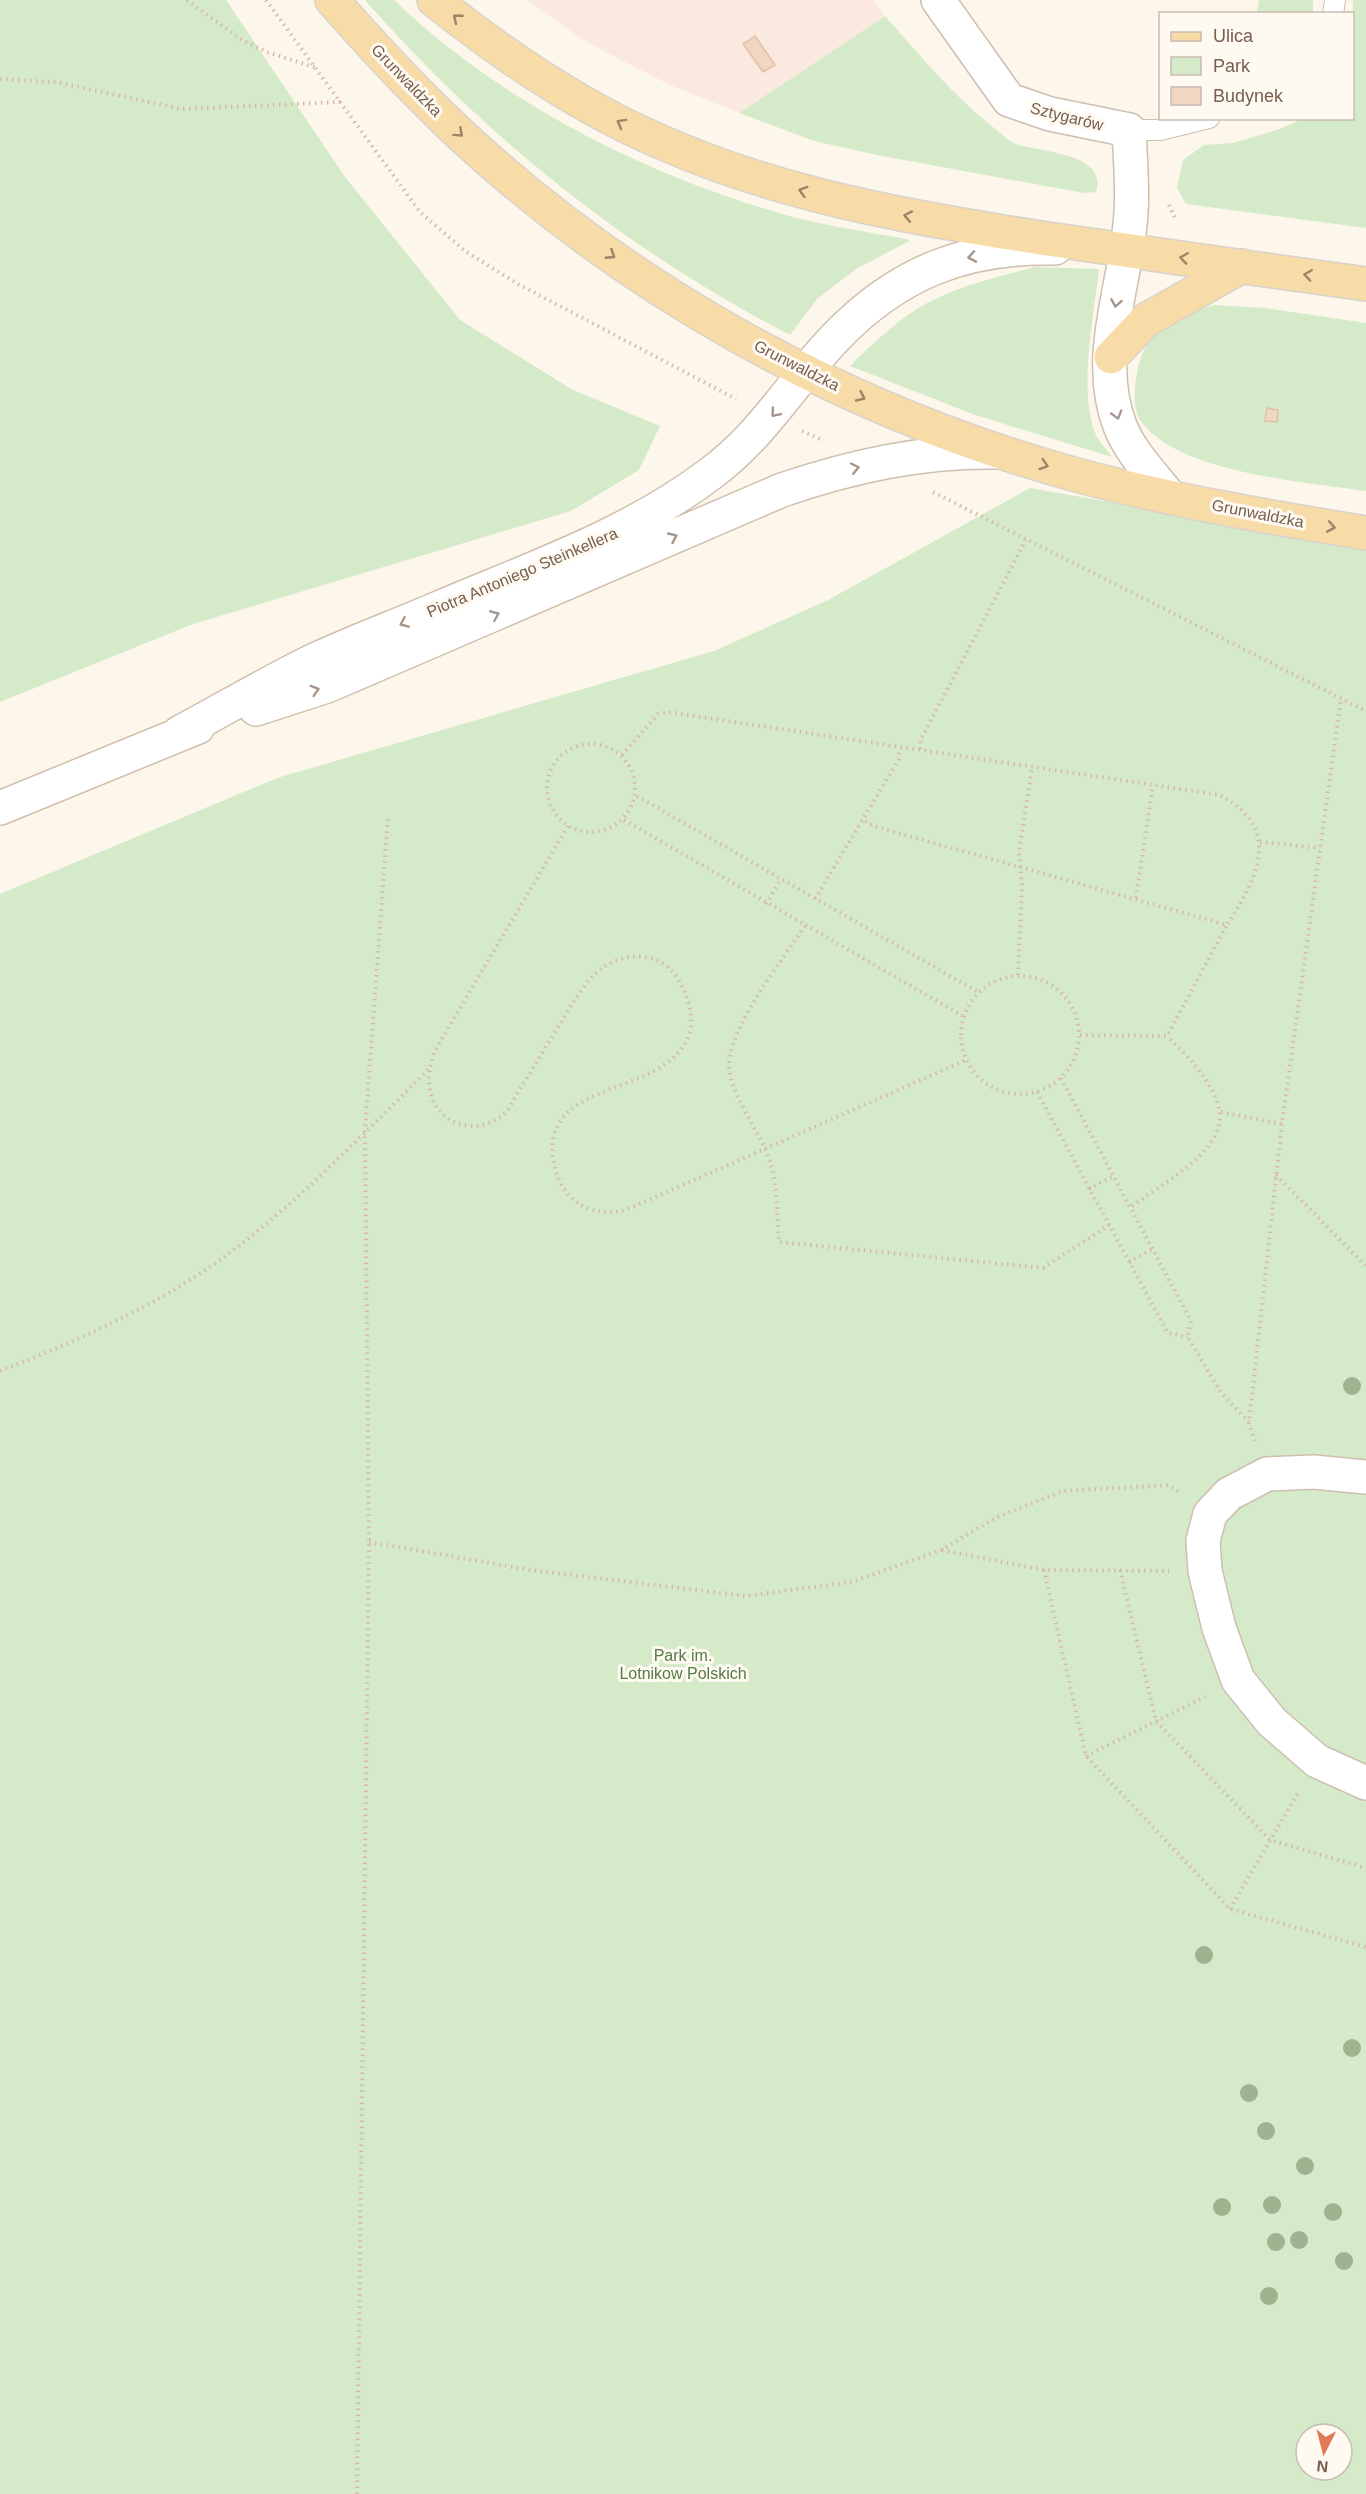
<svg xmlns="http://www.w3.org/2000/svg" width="1366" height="2494" viewBox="0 0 1366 2494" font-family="Helvetica,sans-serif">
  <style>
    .commercial { fill: #fbe9e0 }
    .green { fill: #d5eac9; fill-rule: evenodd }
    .building { fill: #f0d7c4; stroke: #e2bea5; stroke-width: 1.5 }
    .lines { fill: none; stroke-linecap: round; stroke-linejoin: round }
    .lane-casing { stroke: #cebfb0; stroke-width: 22 }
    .street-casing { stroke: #cebfb0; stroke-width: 36 }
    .secondary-casing { stroke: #d1bfae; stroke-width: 36 }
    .primary-casing { stroke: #d9d2cd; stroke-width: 36 }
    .path { stroke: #d6baa6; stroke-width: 4; stroke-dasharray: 1.5 4.5; stroke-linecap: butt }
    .lane { stroke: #fff; stroke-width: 20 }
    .street { stroke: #fff; stroke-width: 33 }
    .secondary { stroke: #fff; stroke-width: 33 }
    .primary { stroke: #f7dca7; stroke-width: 33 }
    .tree { fill: #a0b390 }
    .oneway { stroke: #9d8469 }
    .oneway2 { stroke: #a7968c }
    .labels { text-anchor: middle; stroke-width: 6; stroke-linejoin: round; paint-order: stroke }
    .street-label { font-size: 16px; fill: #775e4e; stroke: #fefaf2 }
    .park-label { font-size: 16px; fill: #547c46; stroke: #fefaf2 }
  </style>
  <rect width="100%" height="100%" fill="#fcf6eb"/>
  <path class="commercial" d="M526,0h348l11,16 -146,97 -69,-28 -82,-42z"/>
  <path class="green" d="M0,0h226l119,177 115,143 113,70 87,36 -21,44 -68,41 -378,113 -193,78z
    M365,0h29c103,99 242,170 378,211 45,14 93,20 139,29l-55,29 -39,30 -27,36c-162,-84 -305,-198 -425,-335z
    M1259,0h54v13h-56z
    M1353,0h13v228l-180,-24 -9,-16 6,-28 21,-15 29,-2 47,-14 22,-10 50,-1z
    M885,16c35,39 67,79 109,112 7,5 14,13 22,16 23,8 93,9 80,48l-12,1 -207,-38 -63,-14 -75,-28z
    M1035,267l64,2c-5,44 -20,120 -5,161 3,9 12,19 18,27l-137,-42 -125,-49c21,-21 42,-41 67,-57 35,-22 78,-31 118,-42z
    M1214,305l51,3 101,15v168c-60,-9 -189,-18 -225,-70 -10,-14 -6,-38 -3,-53 8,-39 41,-53 76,-63z
    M1030,488l336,59v1947h-1366v-1600l277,-116 437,-127 114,-51zM1306,2434h36v36h-36z"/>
  <path class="building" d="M755,36l20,29 -12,7 -20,-28z
    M1267,408l11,2 -1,12 -12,-1z"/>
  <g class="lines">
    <g class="lane-casing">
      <path id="lane" d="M1333,14l2,-14
        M1129,130h31l49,-12"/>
    </g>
    <g class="street-casing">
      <path id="street" d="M938,0l71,100 41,14 79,16c1,28 4,56 2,83 -4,71 -38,142 -11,213 10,26 33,49 50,71
        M1366,1477l-52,-5 -47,2 -38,20 -19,20 -7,27 2,30 14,57 19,52 34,42 45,39 49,22"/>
    </g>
    <g class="secondary-casing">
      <path id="secondary" d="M256,709l71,-23 455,-196c71,-24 139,-39 214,-38
        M179,733c45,-24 90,-51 136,-73 39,-18 79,-33 119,-50 93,-40 194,-74 276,-136 54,-40 80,-89 125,-136 62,-65 130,-92 220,-90
        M0,808l198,-81"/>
    </g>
    <g class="primary-casing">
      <path id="primary" d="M332,0c35,40 72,80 111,118 175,168 396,291 630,356 95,26 195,43 293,59
        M434,0c69,55 145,107 227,142 120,53 250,76 380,96 108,16 217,31 325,46
        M1111,357l35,-37 96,-54"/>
    </g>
    <path class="path" d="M187,0l55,40 25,12 50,16
      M266,0l154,212 45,39 53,33 218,115
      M0,79l56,3 125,27 160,-7
      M1169,205l7,15
      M802,431l18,8
      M933,492l433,219
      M547 788a44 44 0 1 1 88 0a44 44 0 1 1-88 0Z
      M920,749l1,-10 105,-199
      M622,755l36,-41 10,-2 552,83c63,34 38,82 7,130l-354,-99 -9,-6
      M637,796l341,196
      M624,820l339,196
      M568,826l-134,226c-3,13 -7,25 -4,38 7,38 52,47 77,21 17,-29 35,-57 52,-86 11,-17 22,-38 37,-52 25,-22 63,-24 82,6 10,16 17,38 11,56 -24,66 -157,40 -134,134 4,17 18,35 34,40 18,5 28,4 44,-2l333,-147
      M1260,842l60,6
      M1136,898l17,-113
      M815,899l84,-140v-11
      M766,904l14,-24
      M805,926c-22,33 -76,101 -76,139 1,32 34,69 42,100 7,24 6,53 8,77l264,26 66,-43
      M1018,975l4,-89 -3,-34 13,-84
      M961 1035a59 59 0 1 1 118 0a59 59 0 1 1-118 0Z
      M1080,1035l87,1 60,-111
      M1061,1078l130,243 -3,16 33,56 28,29
      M1037,1092l131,241 20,4
      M1221,1112l61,12
      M1276,1175l90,91
      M1089,1189l26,-14
      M1132,1206c88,-60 127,-82 35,-170
      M1129,1262l23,-13
      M0,1371c77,-30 152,-63 220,-111 76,-55 142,-125 209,-191
      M1255,1441l-6,-18 33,-299 59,-426
      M369,1542l161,28 216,26 106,-14 89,-32 56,-33 66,-26 106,-6 11,8
      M942,1550l102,20 125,1
      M1044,1570l42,186 144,153 136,38
      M1120,1570l36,151 114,119 96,28
      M1086,1756l119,-59
      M1230,1909l68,-116
      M357,2494l12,-952 -4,-411 23,-314"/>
    <use href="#lane" class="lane"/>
    <use href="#street" class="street"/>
    <use href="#secondary" class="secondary"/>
    <use href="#primary" class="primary"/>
  </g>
  <g class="tree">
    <circle cx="1352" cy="1386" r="9"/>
    <circle cx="1204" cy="1955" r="9"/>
    <circle cx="1352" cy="2048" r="9"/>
    <circle cx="1249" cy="2093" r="9"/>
    <circle cx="1266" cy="2131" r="9"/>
    <circle cx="1305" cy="2166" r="9"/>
    <circle cx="1272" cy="2205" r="9"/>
    <circle cx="1222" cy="2207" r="9"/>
    <circle cx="1333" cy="2212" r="9"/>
    <circle cx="1299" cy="2240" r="9"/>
    <circle cx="1276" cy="2242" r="9"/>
    <circle cx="1344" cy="2261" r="9"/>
    <circle cx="1269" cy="2296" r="9"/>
  </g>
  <defs><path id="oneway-chevron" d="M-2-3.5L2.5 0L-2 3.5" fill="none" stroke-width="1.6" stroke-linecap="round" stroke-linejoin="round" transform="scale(1.5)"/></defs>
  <g class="oneway">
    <use href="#oneway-chevron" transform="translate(457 18) rotate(-141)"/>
    <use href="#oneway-chevron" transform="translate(621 123) rotate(-151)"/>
    <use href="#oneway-chevron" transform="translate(459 133) rotate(42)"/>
    <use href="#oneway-chevron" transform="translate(803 191) rotate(-164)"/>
    <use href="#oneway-chevron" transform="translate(908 216) rotate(-169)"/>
    <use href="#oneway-chevron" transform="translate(611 255) rotate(33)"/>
    <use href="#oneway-chevron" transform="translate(1184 258) rotate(-172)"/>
    <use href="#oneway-chevron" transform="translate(1308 275) rotate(-172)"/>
    <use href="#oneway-chevron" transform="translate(861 397) rotate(25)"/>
    <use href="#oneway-chevron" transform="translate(1044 465) rotate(18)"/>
    <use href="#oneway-chevron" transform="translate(1331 527) rotate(10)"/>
  </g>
  <g class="oneway2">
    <use href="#oneway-chevron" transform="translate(972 257) rotate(170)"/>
    <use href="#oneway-chevron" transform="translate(1116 303) rotate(100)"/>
    <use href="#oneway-chevron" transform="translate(775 413) rotate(130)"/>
    <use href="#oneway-chevron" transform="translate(1117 415) rotate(74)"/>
    <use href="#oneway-chevron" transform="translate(855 468) rotate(-12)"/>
    <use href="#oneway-chevron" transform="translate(673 537) rotate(-25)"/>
    <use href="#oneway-chevron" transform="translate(495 615) rotate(-23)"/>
    <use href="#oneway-chevron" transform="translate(404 623) rotate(157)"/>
    <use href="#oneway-chevron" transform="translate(315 690) rotate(-17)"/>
  </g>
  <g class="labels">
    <g class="street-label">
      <text transform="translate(407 80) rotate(46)" y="6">Grunwaldzka</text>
      <text transform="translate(1067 116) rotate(14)" y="6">Sztygarów</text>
      <text transform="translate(797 365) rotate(27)" y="6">Grunwaldzka</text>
      <text transform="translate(1258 513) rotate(11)" y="6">Grunwaldzka</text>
      <text transform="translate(522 572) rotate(-23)" y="6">Piotra Antoniego Steinkellera</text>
    </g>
    <g class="park-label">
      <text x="683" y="1661">Park im.<tspan x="683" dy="18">Lotnikow Polskich</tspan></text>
    </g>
  </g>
  <rect x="1159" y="12" width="195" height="108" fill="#fefaf2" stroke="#c8bcb0" stroke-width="1.5"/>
  <rect x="1171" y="32" width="30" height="9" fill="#f7dca7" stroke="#c8bcb0" stroke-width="1.5"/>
  <text x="1213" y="42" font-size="18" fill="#775e4e">Ulica</text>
  <rect x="1171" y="57" width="30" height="18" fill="#d5eac9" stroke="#c8bcb0" stroke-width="1.5"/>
  <text x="1213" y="72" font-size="18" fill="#775e4e">Park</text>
  <rect x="1171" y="87" width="30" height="18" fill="#f0d7c4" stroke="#c8bcb0" stroke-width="1.5"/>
  <text x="1213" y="102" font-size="18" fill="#775e4e">Budynek</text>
  <g transform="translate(1324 2452) rotate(186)"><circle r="28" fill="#fefaf2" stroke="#c8bcb0" stroke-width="1.5"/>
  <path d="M0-4.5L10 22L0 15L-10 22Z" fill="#e07956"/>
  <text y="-9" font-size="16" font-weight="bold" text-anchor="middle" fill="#775e4e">N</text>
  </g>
</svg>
